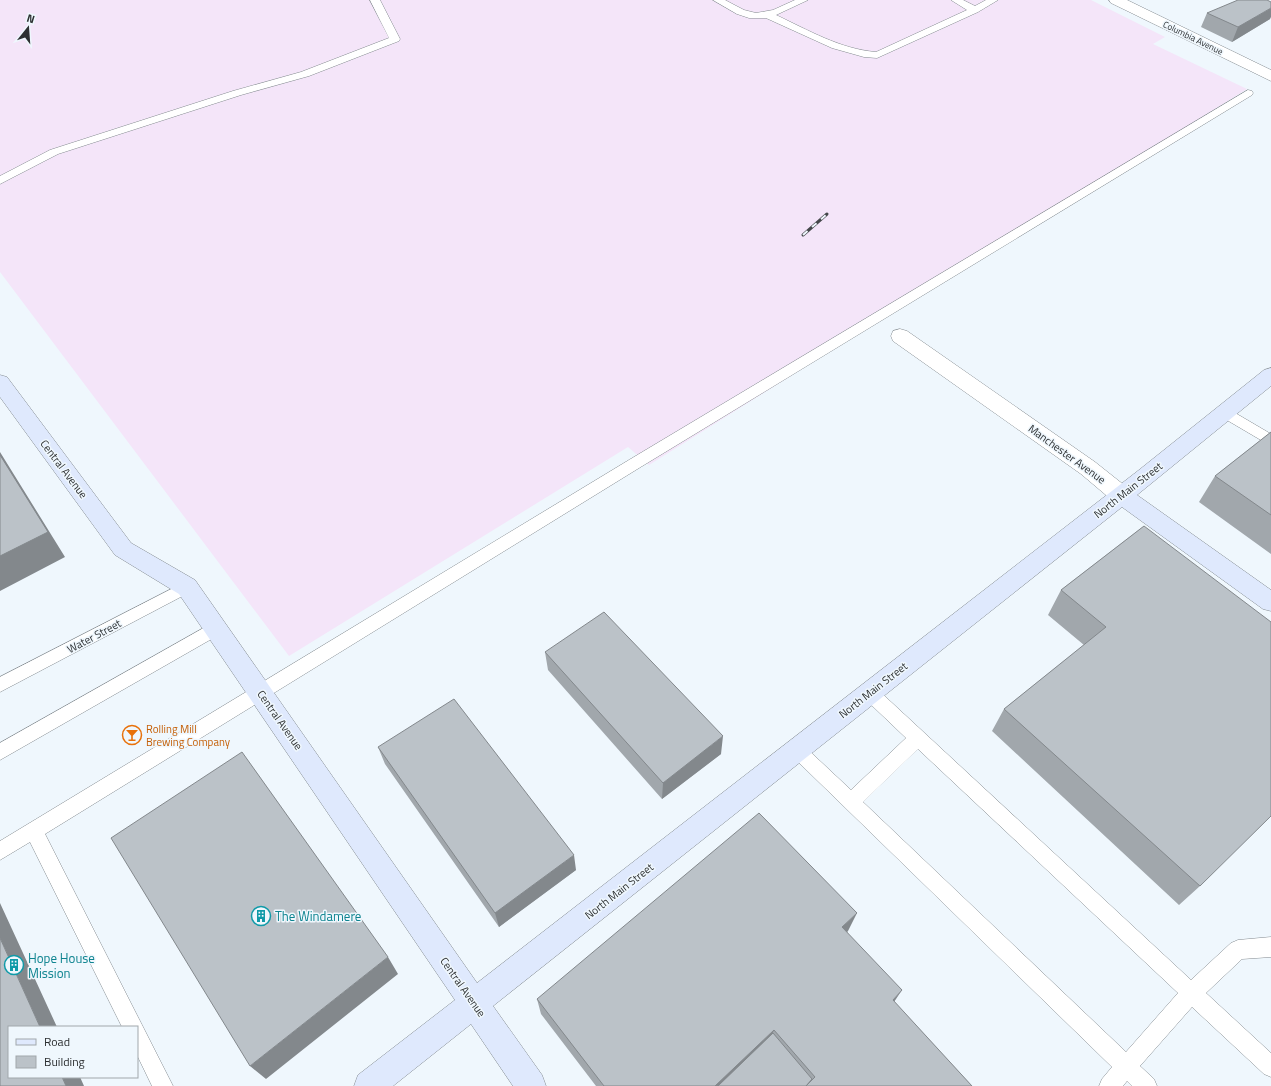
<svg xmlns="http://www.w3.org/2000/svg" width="1271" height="1086" viewBox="0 0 1271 1086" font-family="'Titillium Web',sans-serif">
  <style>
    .industrial { fill: #f4e5f9 }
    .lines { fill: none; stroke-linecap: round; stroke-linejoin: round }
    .lane-casing { stroke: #848b90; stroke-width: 1 }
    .street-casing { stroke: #848b90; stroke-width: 1 }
    .secondary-casing { stroke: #848b90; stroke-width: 1 }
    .lane { fill: #fff; fill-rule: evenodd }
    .street { fill: #fff; fill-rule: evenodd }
    .secondary { fill: #dfe9fd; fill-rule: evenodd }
    .rail-casing { stroke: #44474a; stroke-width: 3 }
    .rail { stroke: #eff7fd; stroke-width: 2; stroke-dasharray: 6; stroke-linecap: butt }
    .wall { fill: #a1a7ac }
    .shaded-wall { fill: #83888c }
    .building { fill: #bbc2c8; stroke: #83888c }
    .labels { text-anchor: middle; stroke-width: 3; stroke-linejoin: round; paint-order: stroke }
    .far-street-label { font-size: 9px; fill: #2c2f31; stroke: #eff7fd }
    .street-label { font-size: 11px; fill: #2c2f31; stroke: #eff7fd }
    .food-label { font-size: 11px; fill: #c56008; stroke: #eff7fd; text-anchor: start }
    .near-culture-label { font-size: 13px; fill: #0d838f; stroke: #eff7fd; text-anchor: start }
  </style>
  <rect width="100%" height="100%" fill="#eff7fd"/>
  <path class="industrial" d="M0,0h1091l74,37 -12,7 94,45 -598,376 -21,-18 -339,209 -289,-384z"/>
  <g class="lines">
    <g class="lane-casing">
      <path id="lane" d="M370,0h10l20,39 -1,2 -90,35 -68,19 -183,59 -58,30v-8l50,-26 183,-59 68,-19 88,-34z
        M713,0h12l19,10 12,3 17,-3 22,-10h13l-32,15c32,15 64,34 100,37l91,-42 -16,-10h12l12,6 11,-6h12l-20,12 -101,46 -13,-1 -32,-9 -66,-30h-17l-12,-4z
        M1248,90l4,1 1,2 -1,2 -613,373 -594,366 128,252h-21l-15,-31v-28h-15l-92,-185 -30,18v-19l629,-381z
        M1225,407l46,27v12l-51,-30 -2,-4 2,-4z
        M187,581l5,2 3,4 -3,4 -192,101v-15z
        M216,621l6,2 2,5 -2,5 -222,127v-17z
        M870,686l6,2 315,292 40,-37 7,-3 33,-3v20l-29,2 -36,34 65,60v24l-7,-3 -72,-67 -52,59 14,13 3,7h-25l-5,-5 -4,5h-24l3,-7 10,-12 -321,-312 -3,-5 3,-5 6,-3 6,3 48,45 55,-52 -42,-40 -2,-5 2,-5zM918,749l260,244 -52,59 -263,-250z"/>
    </g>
    <g class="street-casing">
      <path id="street" d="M1109,0h18l144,70v11l-160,-78z
        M900,329l7,2 188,131 34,27 3,6 -3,6 -8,2 -8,-2 -32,-27 -188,-133 -2,-5 2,-5z"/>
    </g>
    <g class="secondary-casing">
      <path id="secondary" d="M1271,368v18l-134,109 134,95v21l-8,-2 -141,-102 -629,499 49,69 4,11h-33l-42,-62 -78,62h-39l4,-11 97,-75 -276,-406 -64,-39 -115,-158v-22l7,2 124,166 64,37 282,403 662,-513 125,-100z"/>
    </g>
    <use href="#lane" class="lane"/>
    <use href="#street" class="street"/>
    <use href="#secondary" class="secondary"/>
    <g class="rail-casing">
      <path id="rail" d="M803,235l24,-21"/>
    </g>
    <use href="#rail" class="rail"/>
  </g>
  <path class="wall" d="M1207,13l63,6 -38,23 -31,-15z
    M1271,432v122l-72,-52 16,-26z
    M1144,526l56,360 -21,19 -187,-174 12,-22 80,-64 -36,-30 13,-25z
    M545,652l176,102 -59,45 -114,-129z
    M378,747l198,123 -77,57 -114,-163z
    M848,931l-1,1 47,70 78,84h-376l-55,-72 -4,-15z"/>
  <path class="shaded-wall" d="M1271,8v9l-1,2 -38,23 6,-15z
    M0,452l65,105 -65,34z
    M723,736l-2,18 -59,45 1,-16z
    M574,855l2,15 -77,57 -4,-14z
    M0,903l57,124h-17l-40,-89z
    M857,913l-9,18 -14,13 8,-17z
    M388,957l10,17 -132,105 -16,-13z
    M902,990l-10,15 1,-5z
    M774,1030l-6,14 -43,42h-10z
    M62,1077h18l4,9h-18z"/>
  <path class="building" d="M1238,0h29l4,2v6l-33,19 -31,-14z
    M1271,432v83l-56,-39z
    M0,455l48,77 -48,24z
    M1144,526l127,96v194l-71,70 -196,-177 102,-82 -45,-37z
    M604,612l119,124 -60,47 -118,-131z
    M454,699l120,156 -79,58 -117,-166z
    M242,752l146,205 -138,109 -139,-228z
    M759,813l98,100 -15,14 60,63 -9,10 79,86h-166l9,-9 -41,-47 -59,56h-111l-67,-87z
    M0,938l40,89h-31v50h53l4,9h-66z
    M773,1033l39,46 -6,7h-88z"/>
  <defs>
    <g id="bar-ring" transform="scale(1)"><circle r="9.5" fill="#eff7fd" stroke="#e8710a" stroke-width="1.5"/><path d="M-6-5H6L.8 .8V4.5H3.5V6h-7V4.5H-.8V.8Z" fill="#e8710a"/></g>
    <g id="building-ring" transform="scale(1)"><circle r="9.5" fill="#eff7fd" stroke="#0f9aa8" stroke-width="1.5"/><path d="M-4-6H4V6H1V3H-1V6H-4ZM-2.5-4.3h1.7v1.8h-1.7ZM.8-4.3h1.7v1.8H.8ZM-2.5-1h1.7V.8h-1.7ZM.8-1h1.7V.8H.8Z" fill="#0f9aa8"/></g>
  </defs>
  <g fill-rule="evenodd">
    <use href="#bar-ring" x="132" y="735"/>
    <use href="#building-ring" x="261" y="916"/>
    <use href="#building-ring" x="14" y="965"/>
  </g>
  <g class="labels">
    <g class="far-street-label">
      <text transform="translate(1193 38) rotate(26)" y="3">Columbia Avenue</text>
    </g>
    <g class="street-label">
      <text transform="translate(1067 454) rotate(36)" y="4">Manchester Avenue</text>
      <text transform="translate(64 469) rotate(53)" y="4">Central Avenue</text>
      <text transform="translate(1128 490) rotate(-38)" y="4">North Main Street</text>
      <text transform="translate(94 636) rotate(-28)" y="4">Water Street</text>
      <text transform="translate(873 690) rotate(-38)" y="4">North Main Street</text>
      <text transform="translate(280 720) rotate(55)" y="4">Central Avenue</text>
      <text transform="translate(619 891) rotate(-38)" y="4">North Main Street</text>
      <text transform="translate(463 987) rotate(55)" y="4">Central Avenue</text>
    </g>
    <g class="food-label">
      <text x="146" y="733">Rolling Mill<tspan x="146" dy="13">Brewing Company</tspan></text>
    </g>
    <g class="near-culture-label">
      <text x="275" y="921">The Windamere</text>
      <text x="28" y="963">Hope House<tspan x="28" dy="15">Mission</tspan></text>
    </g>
  </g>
  <rect x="8" y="1026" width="130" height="52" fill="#eff7fd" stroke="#a1a7ab"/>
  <rect x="16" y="1039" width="20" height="6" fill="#dfe9fd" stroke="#a1a7ab"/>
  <text x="44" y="1046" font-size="12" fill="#2c2f31">Road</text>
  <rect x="16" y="1056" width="20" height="12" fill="#bbc2c8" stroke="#a1a7ab"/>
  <text x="44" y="1066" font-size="12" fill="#2c2f31">Building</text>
  <g transform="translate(28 28) rotate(17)" stroke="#eff7fd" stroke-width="3" paint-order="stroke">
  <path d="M0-3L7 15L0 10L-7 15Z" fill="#2c2f31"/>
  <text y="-6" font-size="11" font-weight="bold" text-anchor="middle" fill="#2c2f31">N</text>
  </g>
</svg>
